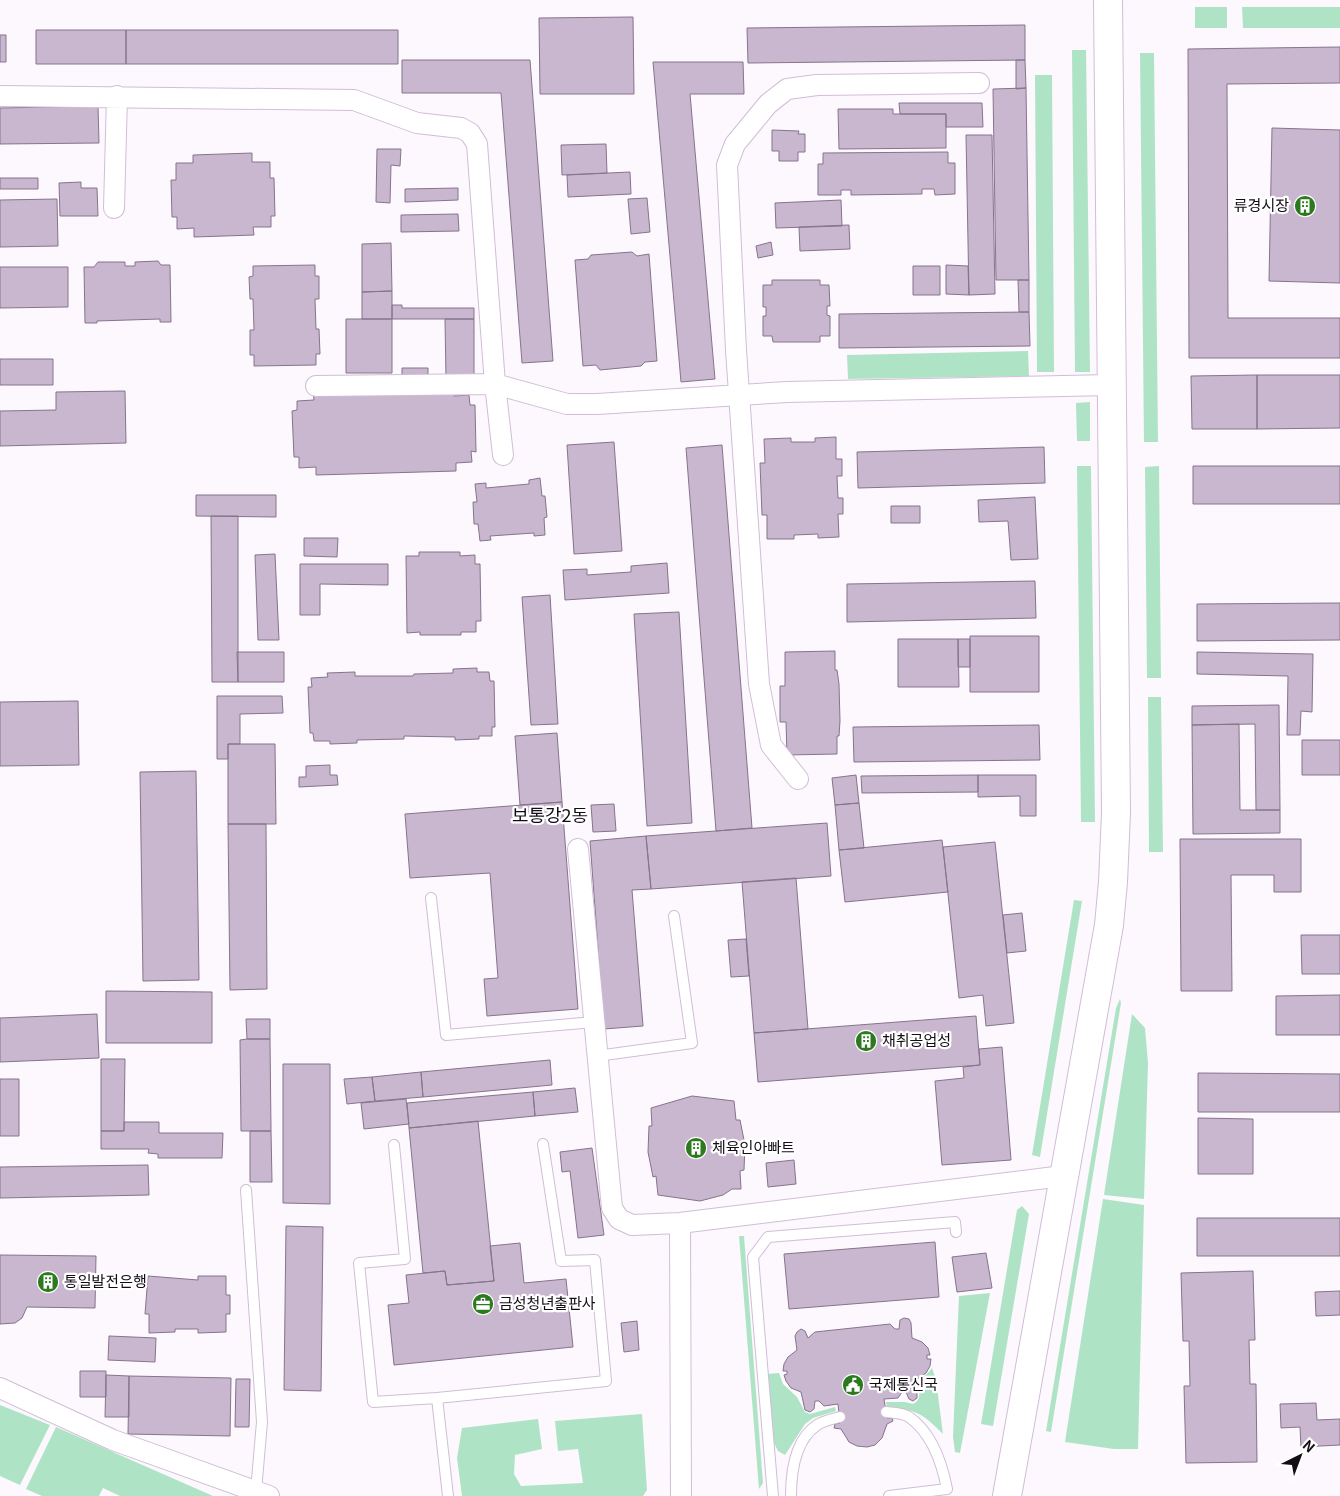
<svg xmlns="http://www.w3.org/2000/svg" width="1340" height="1496" viewBox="0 0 1340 1496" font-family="Georgia,'Noto Sans KR',serif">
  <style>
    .green { fill: #aee4c5 }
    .building { fill: #c9b6cf; stroke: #86748c }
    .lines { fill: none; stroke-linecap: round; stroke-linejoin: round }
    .lane-casing { stroke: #d1bdd7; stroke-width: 12 }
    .street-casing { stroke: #d1bdd7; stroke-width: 22 }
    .secondary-casing { stroke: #d1bdd7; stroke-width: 30 }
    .lane { stroke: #fff; stroke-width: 10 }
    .street { stroke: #fff; stroke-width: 20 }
    .secondary { stroke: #fff; stroke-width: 28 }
    .labels { text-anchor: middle; stroke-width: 4.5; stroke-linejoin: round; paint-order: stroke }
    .poi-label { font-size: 15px; fill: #130c15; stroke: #fff; text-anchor: start }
    .quarter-label { font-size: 18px; fill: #130c15; stroke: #fff }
  </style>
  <rect width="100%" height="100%" fill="#fcf8fd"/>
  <path class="green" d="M1195,7h32v21h-32z
    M1242,7h98v21h-97z
    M1072,50h14l4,322h-15z
    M1140,53h14l4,389h-14z
    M1035,75h17l2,297h-17z
    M1028,351l1,25 -181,3 -1,-24z
    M1090,402v39h-13l-1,-38z
    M1077,466h14l4,356h-14z
    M1159,466l2,212h-14l-2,-211z
    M1148,697h13l2,155h-14z
    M1074,900l8,1 -42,256 -8,-2z
    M1120,999l1,4 -70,429 -5,-1 70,-423z
    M1132,1014l13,14 3,35 -4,136 -40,-4z
    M1103,1199l41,6 -6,244h-24l-49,-7z
    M1022,1206l7,8 -36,212 -12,-2 36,-214z
    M739,1236h5l19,247 -4,6z
    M990,1293l-30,160 -5,-1 -2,-15 6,-141z
    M932,1368l4,12 7,54c-21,-21 -26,-24 -56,-27l-1,-5h19l8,2c11,-6 3,-14 8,-23 2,-5 8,-8 11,-13z
    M779,1373l4,11 14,13 8,15 5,2 25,-7 1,4 -23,7 -8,6 -20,31 -7,-4 -5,-10 -6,-67z
    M0,1405l50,20 -30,60 -20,-9z
    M642,1414l5,76 -4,6h-181l-5,-38 5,-30 76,-9 4,30 -27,6 -1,19 7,12 62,-3 -5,-34 -20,2 -3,-30z
    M56,1427l157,69h-93l-17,-8 -4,8h-57l-16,-7z"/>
  <path class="building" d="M633,17l1,77h-94l-1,-76z
    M1025,25v35l-277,3 -1,-35z
    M36,30h90v34h-90z
    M126,30h272v34h-272z
    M0,35h6v27h-6z
    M1340,47v36l-113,1 1,234h112v40h-151l-1,-309z
    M402,60h128l23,301 -31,2 -21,-270h-99z
    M1016,60h9l1,28 -10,1z
    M653,62h90l1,32h-54l25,285 -34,3z
    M1026,88l3,192h-33l-3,-191z
    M899,103h83l1,24h-37v-13h-46z
    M98,106l1,37 -99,1v-36z
    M838,109h55v5h53v34l-107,1z
    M1272,128l68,2v153l-71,-2z
    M772,130l27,1 -1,3h7v18h-7v9h-19v-10h-7z
    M966,135h26l3,159 -26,1z
    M606,144l1,29 -45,2 -1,-30z
    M377,149h24l-1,17 -9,-1 -1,38 -14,-1z
    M948,152v11h7v31l-20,1 -1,-6h-12v5l-71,1v-5h-10v5h-23v-31h5v-11z
    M252,153v9h18v16h4l1,38h-4v11h-18l1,8 -60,2v-9l-17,1v-12h-5l-1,-37h5v-17h17v-8z
    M630,172l1,22 -63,3 -1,-22z
    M0,178h38v11h-38z
    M81,182v6h16l1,28h-38l-1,-33z
    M458,188v12l-53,2v-13z
    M647,198l3,34 -19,2 -3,-35z
    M57,199l1,47 -58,1v-47z
    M841,200l1,26 -66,2 -1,-25z
    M458,214l1,17 -58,1v-17z
    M849,225l1,24 -50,2 -1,-24z
    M771,242l2,13 -15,3 -2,-12z
    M391,243l1,48 -30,1v-48z
    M632,252l5,4 12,-2 8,107 -12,1 -4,4 -41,4 -4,-5 -13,1 -8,-106 13,-1 3,-4z
    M158,261l3,4h9l1,57h-11v-3l-63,2v2h-12l-1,-56h10l4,-5h27v4h10v-4z
    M315,265v11h4v23h-4l1,30h3l1,25h-4v11l-62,1v-11h-4v-25h4l-1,-31h-3l-1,-22 4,-1v-10z
    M946,265l22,1 1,29 -23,-1z
    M913,266h27v29h-27z
    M0,267h68v40l-68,1z
    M772,280h48v5h9l1,21h-3v9l3,1v20h-10v6h-47l-1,-6h-9v-20h3v-9h-3v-22h9z
    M1018,280h11v32h-10z
    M392,291v28h-30v-27z
    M392,305h10v3h72v11h-82z
    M1029,312l1,34 -191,2v-34z
    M346,319h46v54h-46z
    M445,319h29v60h-28z
    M0,359h53v26h-53z
    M402,368h26v11h-26z
    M1257,375v54h-65l-1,-53z
    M1257,375h83v53l-83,1z
    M453,388l1,8 15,-1 1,10h5l1,47 -5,-1 1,11 -16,1v8l-140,4v-8l-17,1v-11h-5l-2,-46 5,-1v-9l17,-1 -1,-8z
    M125,391l1,52 -126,3v-35l56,-1v-18z
    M836,437v22h6v17h-5l1,22h5v16h-5l1,23 -21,1v-4l-24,1v4h-27v-24h-5l-2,-52h5l-1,-24 27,-1v4h24v-4z
    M614,442l8,109 -48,3 -7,-109z
    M722,445l30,383 -36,3 -30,-383z
    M1044,447l1,36 -187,5 -1,-36z
    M1193,466h147v38h-147z
    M540,478l2,18h3l2,21 -3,1 1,17 -11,1v-3l-44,3 1,4 -11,1 -2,-17h-4l-1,-22h4l-2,-18 11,-1v5l43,-4v-4z
    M196,495h80v22l-80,-1z
    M1035,497l3,62 -27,1 -3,-39 -29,1 -1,-22z
    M891,506h29v17h-29z
    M211,516h27v166h-26z
    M304,538h34l-1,19 -33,-1z
    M419,552h41v4l15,-1v9h5l1,57h-5v11h-15v3h-41v-3l-13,1 -1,-77h13z
    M275,554l4,86h-21l-3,-85z
    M667,563l2,30 -104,7 -2,-30 24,-1v6l44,-3v-6z
    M300,564h88v21l-68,-1v31h-20z
    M1035,581l1,37 -189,4v-38z
    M550,595l8,129 -27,1 -9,-128z
    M1340,603v37l-143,1v-37z
    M679,612l13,211 -45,3 -13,-212z
    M970,636h69v56h-69z
    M898,639h60l1,48h-61z
    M958,639h12v28h-12z
    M835,651v19h2l2,14 1,37 -1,15h-2v18l-50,1 -1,-33h-6v-36h5v-34z
    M237,652h47v30h-46z
    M1197,652l116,2 -1,58 -11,-1 -1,24h-13l1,-59 -91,-2z
    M477,668v4h12l1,9h4l1,46h-3v9h-13v3l-24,1v-3l-51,-1v3l-47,1v3l-27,1v-3h-16l-1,-8h-3l-2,-46h4l-1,-9 17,-1 -1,-4 28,-1v4h58l1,-2 39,-1v-4z
    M217,696h65l1,17 -43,1v30h-12v15h-11z
    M78,701l1,64 -79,1v-64z
    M1279,705l1,105h-24l-1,-86 -63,1v-19z
    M1239,724l1,86h40v23l-87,1 -1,-109z
    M1039,725l1,35 -186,2 -1,-35z
    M557,733l5,69 -42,3 -5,-69z
    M1302,740h38v35h-38z
    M228,744h47l1,80h-48z
    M330,765v10h7l1,10 -39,2v-10h7v-11z
    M196,771l3,209 -56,1 -3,-209z
    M856,775l3,28 -24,2 -3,-27z
    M978,775h58v41h-16v-20l-42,1z
    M978,775v17l-116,1 -1,-17z
    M562,802l16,207 -91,7 -3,-37 14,-1 -8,-105 -80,5 -5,-64z
    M859,803l5,45 -25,2 -4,-45z
    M614,804l2,27 -23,1 -2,-27z
    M827,823l4,53 -180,13 -5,-53z
    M228,824h38l1,165 -37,1z
    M646,836l5,53 -19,1 11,136 -39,3 -14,-188z
    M1180,839h121v53h-27v-17h-43l1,116h-51z
    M942,840l6,52 -103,10 -6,-52z
    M995,842l19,181 -28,3 -3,-31 -24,3 -16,-151z
    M796,878l12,151 -54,4 -12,-151z
    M1022,913l4,38 -19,2 -4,-38z
    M1301,935h39v39h-38z
    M746,939l3,37 -18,1 -3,-37z
    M106,991l106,1v51h-106z
    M1340,995v40h-64v-39z
    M97,1014l2,44 -99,4v-44z
    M976,1016l4,49 -222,17 -4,-49z
    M246,1019h24v20h-23z
    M247,1039h23l1,92h-30l-1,-91z
    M1002,1047l9,113 -69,5 -7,-84 29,-3 -1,-11 17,-2 -1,-16z
    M101,1059h24l-1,72h-23z
    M550,1060l2,25 -129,12 -2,-25z
    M283,1064h47v140l-47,-1z
    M421,1072l2,25 -48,4 -3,-24z
    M1198,1073l142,1v38h-142z
    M372,1077l3,24 -28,3 -3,-25z
    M0,1079h19v57h-19z
    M575,1088l3,24 -43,4 -2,-24z
    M533,1092l2,24 -126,12 -2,-25z
    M692,1096l42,5 2,19h4l5,25 -1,25 -4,1 1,18h-9l-9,6 -23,6 -42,-6 -2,-19 -3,1 -5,-25 1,-26h3l-1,-18z
    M406,1099l3,25 -45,5 -3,-26z
    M1198,1118l55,1v55h-55z
    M478,1121l16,160 -47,4 -2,-14 -22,2 -14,-145z
    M124,1122h35v11h64l-1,25h-64v-4l-10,-1 1,-4h-48v-18h23z
    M250,1131h21l1,51h-22z
    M592,1148l12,87 -26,3 -8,-67 -8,1 -2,-20z
    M794,1160l2,24 -28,3 -2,-24z
    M148,1165l1,30 -149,3v-31z
    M1197,1218h143v38h-143z
    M286,1226l37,1 -2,164 -37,-1z
    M935,1242l4,55 -150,12 -5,-55z
    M520,1243l4,40 42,-4 7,68 -179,18 -6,-60 21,-2 -3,-28 39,-4 2,14 47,-4 -4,-35z
    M986,1253l6,35 -35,4 -5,-35z
    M0,1255l96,1 -1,52 -68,-1 -5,11 -7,5 -15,1z
    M1253,1271l2,69h-6l1,44h6l1,78 -71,1 -2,-77h6l-1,-45h-6l-2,-68z
    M148,1276l50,4v-4h28v19h4v19h-4v18l-28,1v-4h-23v3l-26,1v-19h-4z
    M1340,1291v24l-24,1 -1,-24z
    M904,1318l5,1 2,4 1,15 10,4 6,6 2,7h-3v4h4l-1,7 -4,7 -9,6v19l-4,3 -4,-2 -3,-7h-4l-4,6 -14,1 3,19h5l1,3 -6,3 -5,14 -7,7 -8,2 -10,-1 -8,-4 -8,-13 -7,-1 1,-4 5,-1 -2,-19 -14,2 -5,-5h-4l-1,8 -4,3 -5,-2 -4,-18 -10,-4 -5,-7 -2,-6 3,-1v-3h-4l1,-7 4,-7 9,-7 -2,-14 2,-4 4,-3 4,2 3,7 7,-6 75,-8 5,5h4l1,-9z
    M637,1321l2,29 -15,2 -3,-29z
    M109,1336l47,2 -1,24 -47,-2z
    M80,1371h26v26h-26z
    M106,1375l23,1v41h-24z
    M129,1376l102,2 -1,58 -102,-2z
    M236,1379h14l-1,48h-14z
    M1316,1403l1,17 23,-1v26l-39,2 -1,-20 -19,1 -1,-24z"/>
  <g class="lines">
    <g class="lane-casing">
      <path id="lane" d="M431,898l15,137 148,-13
        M597,1056l95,-13 -18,-127
        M394,1145l11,114 -46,4 14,139 64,-4
        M246,1190l16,232 -6,69
        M886,1412c7,1 17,1 23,5 23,16 33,46 38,72l-58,7
        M448,1496l-11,-98 169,-17 -11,-121 -34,1 -18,-117
        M773,1496l-20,-239 15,-20 187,-15 1,10
        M791,1496c0,-25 4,-56 26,-71 6,-4 15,-6 23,-8"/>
    </g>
    <g class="street-casing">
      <path id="street" d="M0,96l354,4 63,23 44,5 9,5 7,11 18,240 8,71
        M114,208l3,-112
        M316,386l179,-2 72,20h30l190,-12 324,-7
        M798,779l-27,-34 -12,-61 -23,-334 -9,-185 8,-21 33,-40 19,-15 30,-4 162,-2
        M578,849l34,359 7,11 13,6 48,-2 383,-47
        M680,1223l1,273
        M0,1388l113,52 156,56"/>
    </g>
    <g class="secondary-casing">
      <path id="secondary" d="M1007,1496l102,-571 4,-43 3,-69 -8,-813"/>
    </g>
    <use href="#lane" class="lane"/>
    <use href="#street" class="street"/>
    <use href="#secondary" class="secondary"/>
  </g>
  <defs>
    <g id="building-disc" transform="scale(1.125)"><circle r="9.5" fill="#2c7920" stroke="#fff"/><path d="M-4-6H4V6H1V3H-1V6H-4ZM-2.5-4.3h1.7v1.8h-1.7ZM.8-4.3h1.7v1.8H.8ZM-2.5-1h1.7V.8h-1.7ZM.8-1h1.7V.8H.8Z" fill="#fff"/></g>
    <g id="office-disc" transform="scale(1.125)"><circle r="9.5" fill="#2c7920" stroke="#fff"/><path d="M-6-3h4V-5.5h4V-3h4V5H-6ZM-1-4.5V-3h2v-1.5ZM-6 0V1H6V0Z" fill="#fff"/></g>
    <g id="civic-disc" transform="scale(1.125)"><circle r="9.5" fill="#2c7920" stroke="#fff"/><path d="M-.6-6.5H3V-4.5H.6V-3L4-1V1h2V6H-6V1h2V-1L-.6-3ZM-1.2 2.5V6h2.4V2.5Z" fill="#fff"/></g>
  </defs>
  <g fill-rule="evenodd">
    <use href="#building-disc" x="1305" y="206"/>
    <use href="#building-disc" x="866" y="1041"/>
    <use href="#building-disc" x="696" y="1148"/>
    <use href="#building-disc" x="48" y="1282"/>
    <use href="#office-disc" x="483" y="1304"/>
    <use href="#civic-disc" x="853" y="1385"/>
  </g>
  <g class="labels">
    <g class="poi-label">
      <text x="1289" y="211" text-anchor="end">류경시장</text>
      <text x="882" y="1046">채취공업성</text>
      <text x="712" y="1153">체육인아빠트</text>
      <text x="64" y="1287">통일발전은행</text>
      <text x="499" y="1309">금성청년출판사</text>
      <text x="869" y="1390">국제통신국</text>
    </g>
    <g class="quarter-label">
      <text x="550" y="822">보통강2동</text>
    </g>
  </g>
  <g transform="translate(1300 1456) rotate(42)" stroke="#ffffff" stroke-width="4" paint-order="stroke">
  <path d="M0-4L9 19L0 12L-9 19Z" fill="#130c15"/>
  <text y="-8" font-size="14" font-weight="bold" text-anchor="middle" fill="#130c15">N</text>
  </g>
</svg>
